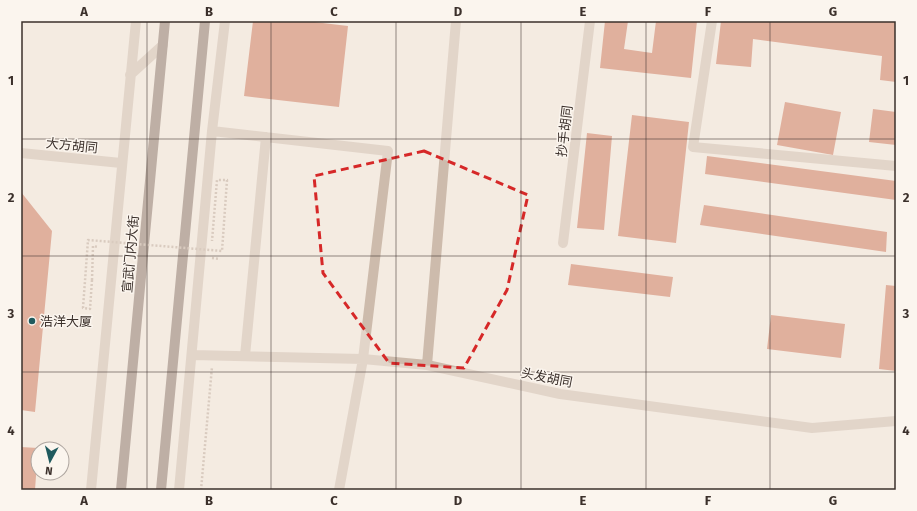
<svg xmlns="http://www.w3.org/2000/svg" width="917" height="511" viewBox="0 0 917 511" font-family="'Fira Sans','Noto Sans SC',sans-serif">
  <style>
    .building { fill: #c8694b }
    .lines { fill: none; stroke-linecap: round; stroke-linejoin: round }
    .path { stroke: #b9a596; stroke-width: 2.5; stroke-dasharray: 2 2; stroke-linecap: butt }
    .minor { stroke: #cdbbac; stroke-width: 10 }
    .major { stroke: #7d675c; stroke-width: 10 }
    .path-bridge { stroke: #b9a596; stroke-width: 2.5; stroke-dasharray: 2 2; stroke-linecap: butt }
    .marked { fill: none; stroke: #d62828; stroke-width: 3; stroke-dasharray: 8 5; stroke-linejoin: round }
    .grid { fill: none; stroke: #3b302b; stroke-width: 1; stroke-opacity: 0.55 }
    .poi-dot { fill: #1f5a5e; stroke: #fbf5ee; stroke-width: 1.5 }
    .labels { text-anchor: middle; stroke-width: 3; stroke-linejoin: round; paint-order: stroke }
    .street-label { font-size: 13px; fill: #3b302b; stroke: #fbf5ee }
    .poi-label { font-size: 13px; fill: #3b302b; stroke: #fbf5ee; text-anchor: start }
    .neatline { fill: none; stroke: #3b302b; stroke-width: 1.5 }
    .grid-label { font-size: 13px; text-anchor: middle; font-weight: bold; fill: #3b302b }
  </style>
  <rect width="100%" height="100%" fill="#f4ebe1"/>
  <path class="building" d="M253,21h53l42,5 -9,81 -95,-11z
    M605,21h23l-4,28 28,4 4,-32h41l-6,57 -91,-10z
    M721,21h175v61l-16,-2 2,-24 -129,-17 -2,28 -35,-3z
    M785,102l56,10 -8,43 -56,-10z
    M873,109l23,3v33l-27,-3z
    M632,115l57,7 -13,121 -58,-7z
    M587,133l25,3 -8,94 -27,-2z
    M707,156l189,25v19l-191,-26z
    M21,192l31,39 -17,181 -14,-2z
    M704,205l183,27 -1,20 -186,-27z
    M571,264l102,13 -3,20 -102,-12z
    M886,285l10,1v85l-17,-2z
    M771,315l74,9 -4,34 -74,-9z
    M21,447l17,1 -3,42h-14z"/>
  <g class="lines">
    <path class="path" d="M212,258l8,1
      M92,280l1,-34 5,1
      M201,490l11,-123"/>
    <path class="minor" d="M712,21l-19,126 203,19
      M130,75l33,-30
      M212,131l176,20 -25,208 -24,131
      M21,153l100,10
      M563,243l27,-222
      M193,355l170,4 64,6 133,29 252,34 84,-7
      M245,356l21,-219
      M427,365l29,-344
      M91,490l45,-469
      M179,490l33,-359 13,-110"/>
    <path class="major" d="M121,490l44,-469
      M161,490l44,-469"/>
    <path class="path-bridge" d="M92,280l-2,29 -7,-1 5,-68 134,11 5,-71h-10l-5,61"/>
  </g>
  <path d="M0 0H917V511H0ZM424,151l104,44 -21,95 -43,78 -75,-5 -66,-90 -9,-97z" fill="#f4ebe1" fill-opacity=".55" fill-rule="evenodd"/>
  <path class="marked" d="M424,151l104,44 -21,95 -43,78 -75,-5 -66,-90 -9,-97z"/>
  <path class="grid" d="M147,21v469M271,21v469M396,21v469M521,21v469M646,21v469M770,21v469M21,139h875M21,256h875M21,372h875"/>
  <circle class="poi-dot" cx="32" cy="321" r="4"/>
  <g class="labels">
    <g class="street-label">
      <text transform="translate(564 131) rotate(-83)" y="5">抄手胡同</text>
      <text transform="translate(72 145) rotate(6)" y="5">大方胡同</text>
      <text transform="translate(130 254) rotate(-85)" y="5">宣武门内大街</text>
      <text transform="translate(547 377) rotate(11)" y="5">头发胡同</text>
    </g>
    <g class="poi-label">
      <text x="40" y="326">浩洋大厦</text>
    </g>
  </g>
  <rect width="917" height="511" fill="none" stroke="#fbf5ee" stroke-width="44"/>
  <g transform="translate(50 461) rotate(187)"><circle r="19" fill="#fbf5ee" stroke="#aea6a0"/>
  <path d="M0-3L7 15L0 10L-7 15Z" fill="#1f5a5e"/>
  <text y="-6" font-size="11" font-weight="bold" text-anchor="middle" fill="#3b302b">N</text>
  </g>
  <rect x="22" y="22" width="873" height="467" class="neatline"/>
  <g class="grid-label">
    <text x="84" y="16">A</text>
    <text x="209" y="16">B</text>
    <text x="334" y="16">C</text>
    <text x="458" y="16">D</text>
    <text x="583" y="16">E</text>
    <text x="708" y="16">F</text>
    <text x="833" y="16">G</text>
    <text x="11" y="85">1</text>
    <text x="906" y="85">1</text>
    <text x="11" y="202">2</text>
    <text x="906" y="202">2</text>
    <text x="11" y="318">3</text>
    <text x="906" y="318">3</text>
    <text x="11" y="435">4</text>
    <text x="906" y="435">4</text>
    <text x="84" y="505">A</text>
    <text x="209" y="505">B</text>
    <text x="334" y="505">C</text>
    <text x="458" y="505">D</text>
    <text x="583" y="505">E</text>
    <text x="708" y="505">F</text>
    <text x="833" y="505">G</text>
  </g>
</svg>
